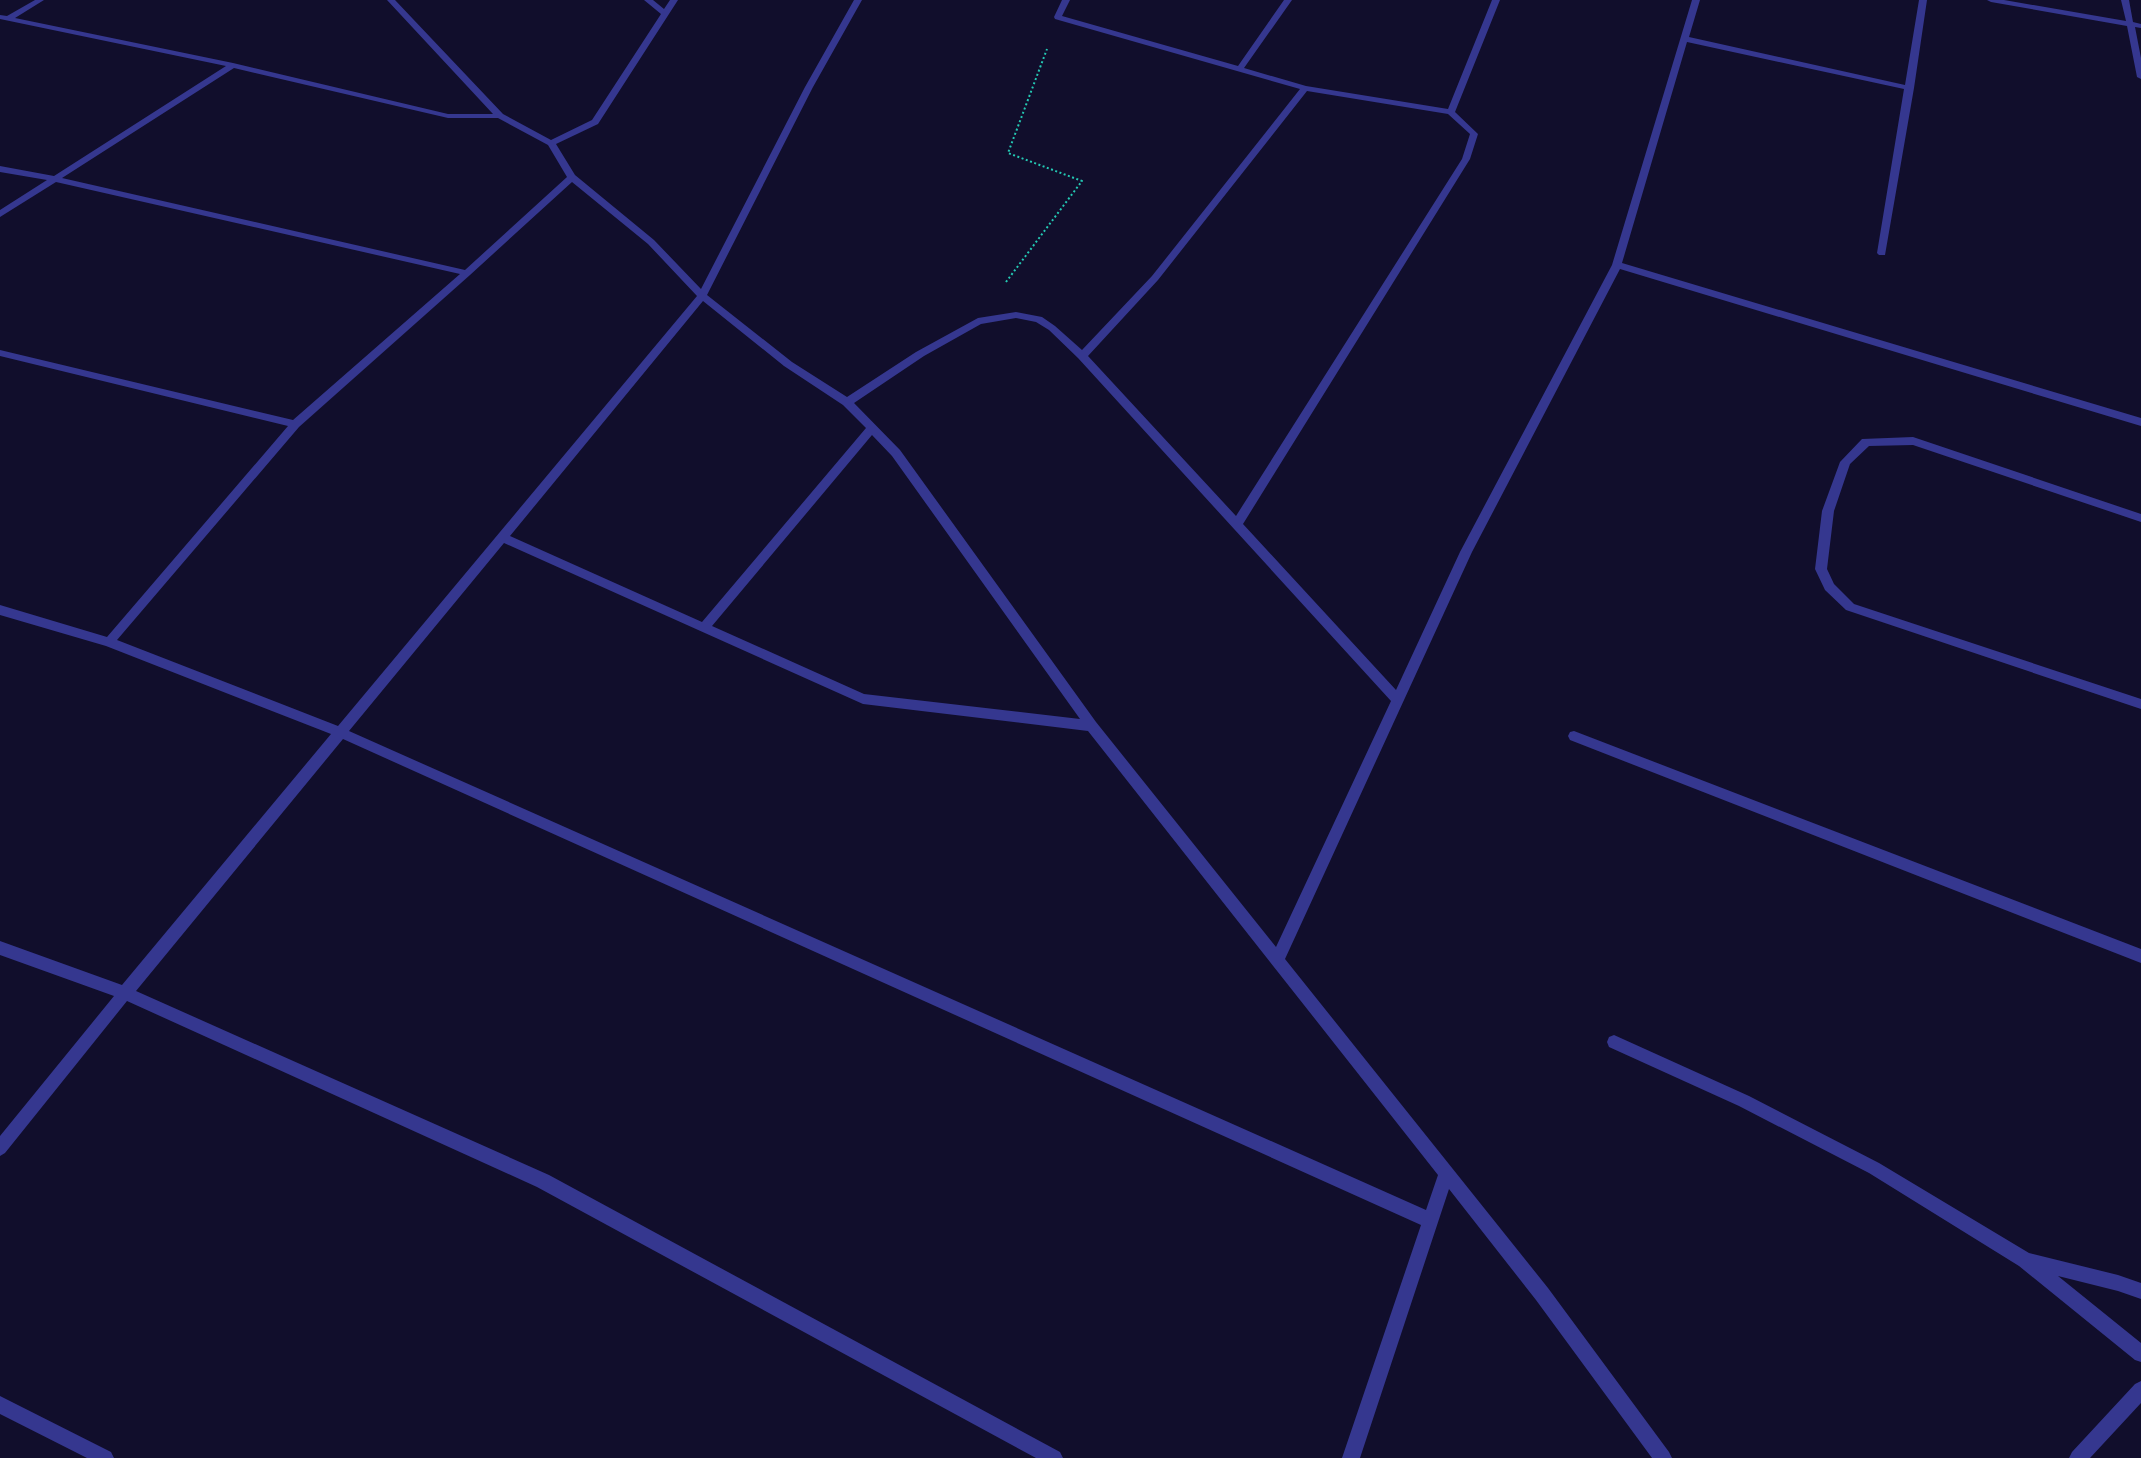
<svg xmlns="http://www.w3.org/2000/svg" width="2141" height="1458" viewBox="0 0 2141 1458" font-family="'Asap Condensed',sans-serif">
  <style>
    .lines { fill: none; stroke-linecap: round; stroke-linejoin: round }
    .path { stroke: #24c8b3; stroke-width: 2; stroke-dasharray: 2 2.5; stroke-linecap: butt }
    .street { fill: #35378f; fill-rule: evenodd }
  </style>
  <rect width="100%" height="100%" fill="#110e2c"/>
  <g class="lines">
    <path class="path" d="M1006,282l76,-101 -74,-28 39,-104"/>
    <path class="street" d="M35,0h9l-29,18 218,45 215,51h45l-106,-114h8l108,114 48,26 41,-20 69,-106 -17,-14h9l11,9 6,-9h8l-80,124 -42,20 19,31 79,65 47,49 104,-202 49,-87h8l-49,87 -106,208 85,67 55,35 69,-45 62,-34 38,-6 26,5 13,9 27,24 70,-74 148,-187 -245,-70 -1,-2 8,-17h8l-8,16 176,50 46,-66h8l-48,68 62,18 142,23 44,-109h8l-45,112 23,22 -8,25 -227,365 153,166 64,-138 152,-287 80,-265h8l-11,37 216,48 14,-85h8l-13,88 -29,167h-6l-2,-2 27,-164 -217,-47 -65,221 519,155v8l-521,-157 -148,283 -187,407 263,329 121,164 3,6h-20l-116,-158 -87,-111 -89,269h-18l79,-233 -1078,-486 -207,252 413,184 511,277 3,6h-27l-499,-271 -410,-186 -122,152 -5,3v-20l114,-140 -114,-41v-14l122,44 209,-251 -225,-88 -106,-31v-10l107,32 181,-211 -288,-70v-6l293,70 167,-146 -404,-92 -56,35v-7l47,-30 -47,-8v-6l54,10 172,-110 -226,-47v-4l7,1zM234,68l214,50h50l50,27 19,32 -102,93 -403,-92zM1307,91l141,23 22,20 -8,25 -226,357 -148,-160 70,-76zM572,182l76,62 49,52 -359,430 -221,-86 182,-213 171,-152zM703,301l81,65 59,39 23,23 -164,194 -192,-86zM1016,318l20,4 13,8 29,28 313,343 -115,246 -180,-225 -196,-272 -46,-47 70,-47 57,-32zM872,435l20,21 188,263 -216,-25 -152,-68zM504,543l359,161 225,27 350,444 -12,35 -1077,-479z
      M1987,0h17l122,21 -5,-21h8l4,22 8,2v4l-6,-1 6,31v21l-4,-2 -10,-51 -136,-24z
      M1913,437l228,77v8l-228,-77 -44,1 -19,18 -16,47 -7,58 7,15 20,20 287,95v10l-295,-99 -21,-20 -10,-21 7,-58 18,-49 22,-23z
      M1574,731l567,218v14l-571,-223 -2,-4 2,-4z
      M1614,1035l135,61 130,67 150,90 89,22 23,8v16l-23,-8 -60,-15 83,67v19l-6,-2 -116,-94 -150,-93 -130,-67 -130,-59 -2,-5 2,-5z
      M2141,1381v22l-51,55h-21l3,-6 63,-68z
      M0,1396l111,56 3,6h-27l-87,-44z"/>
  </g>
</svg>
